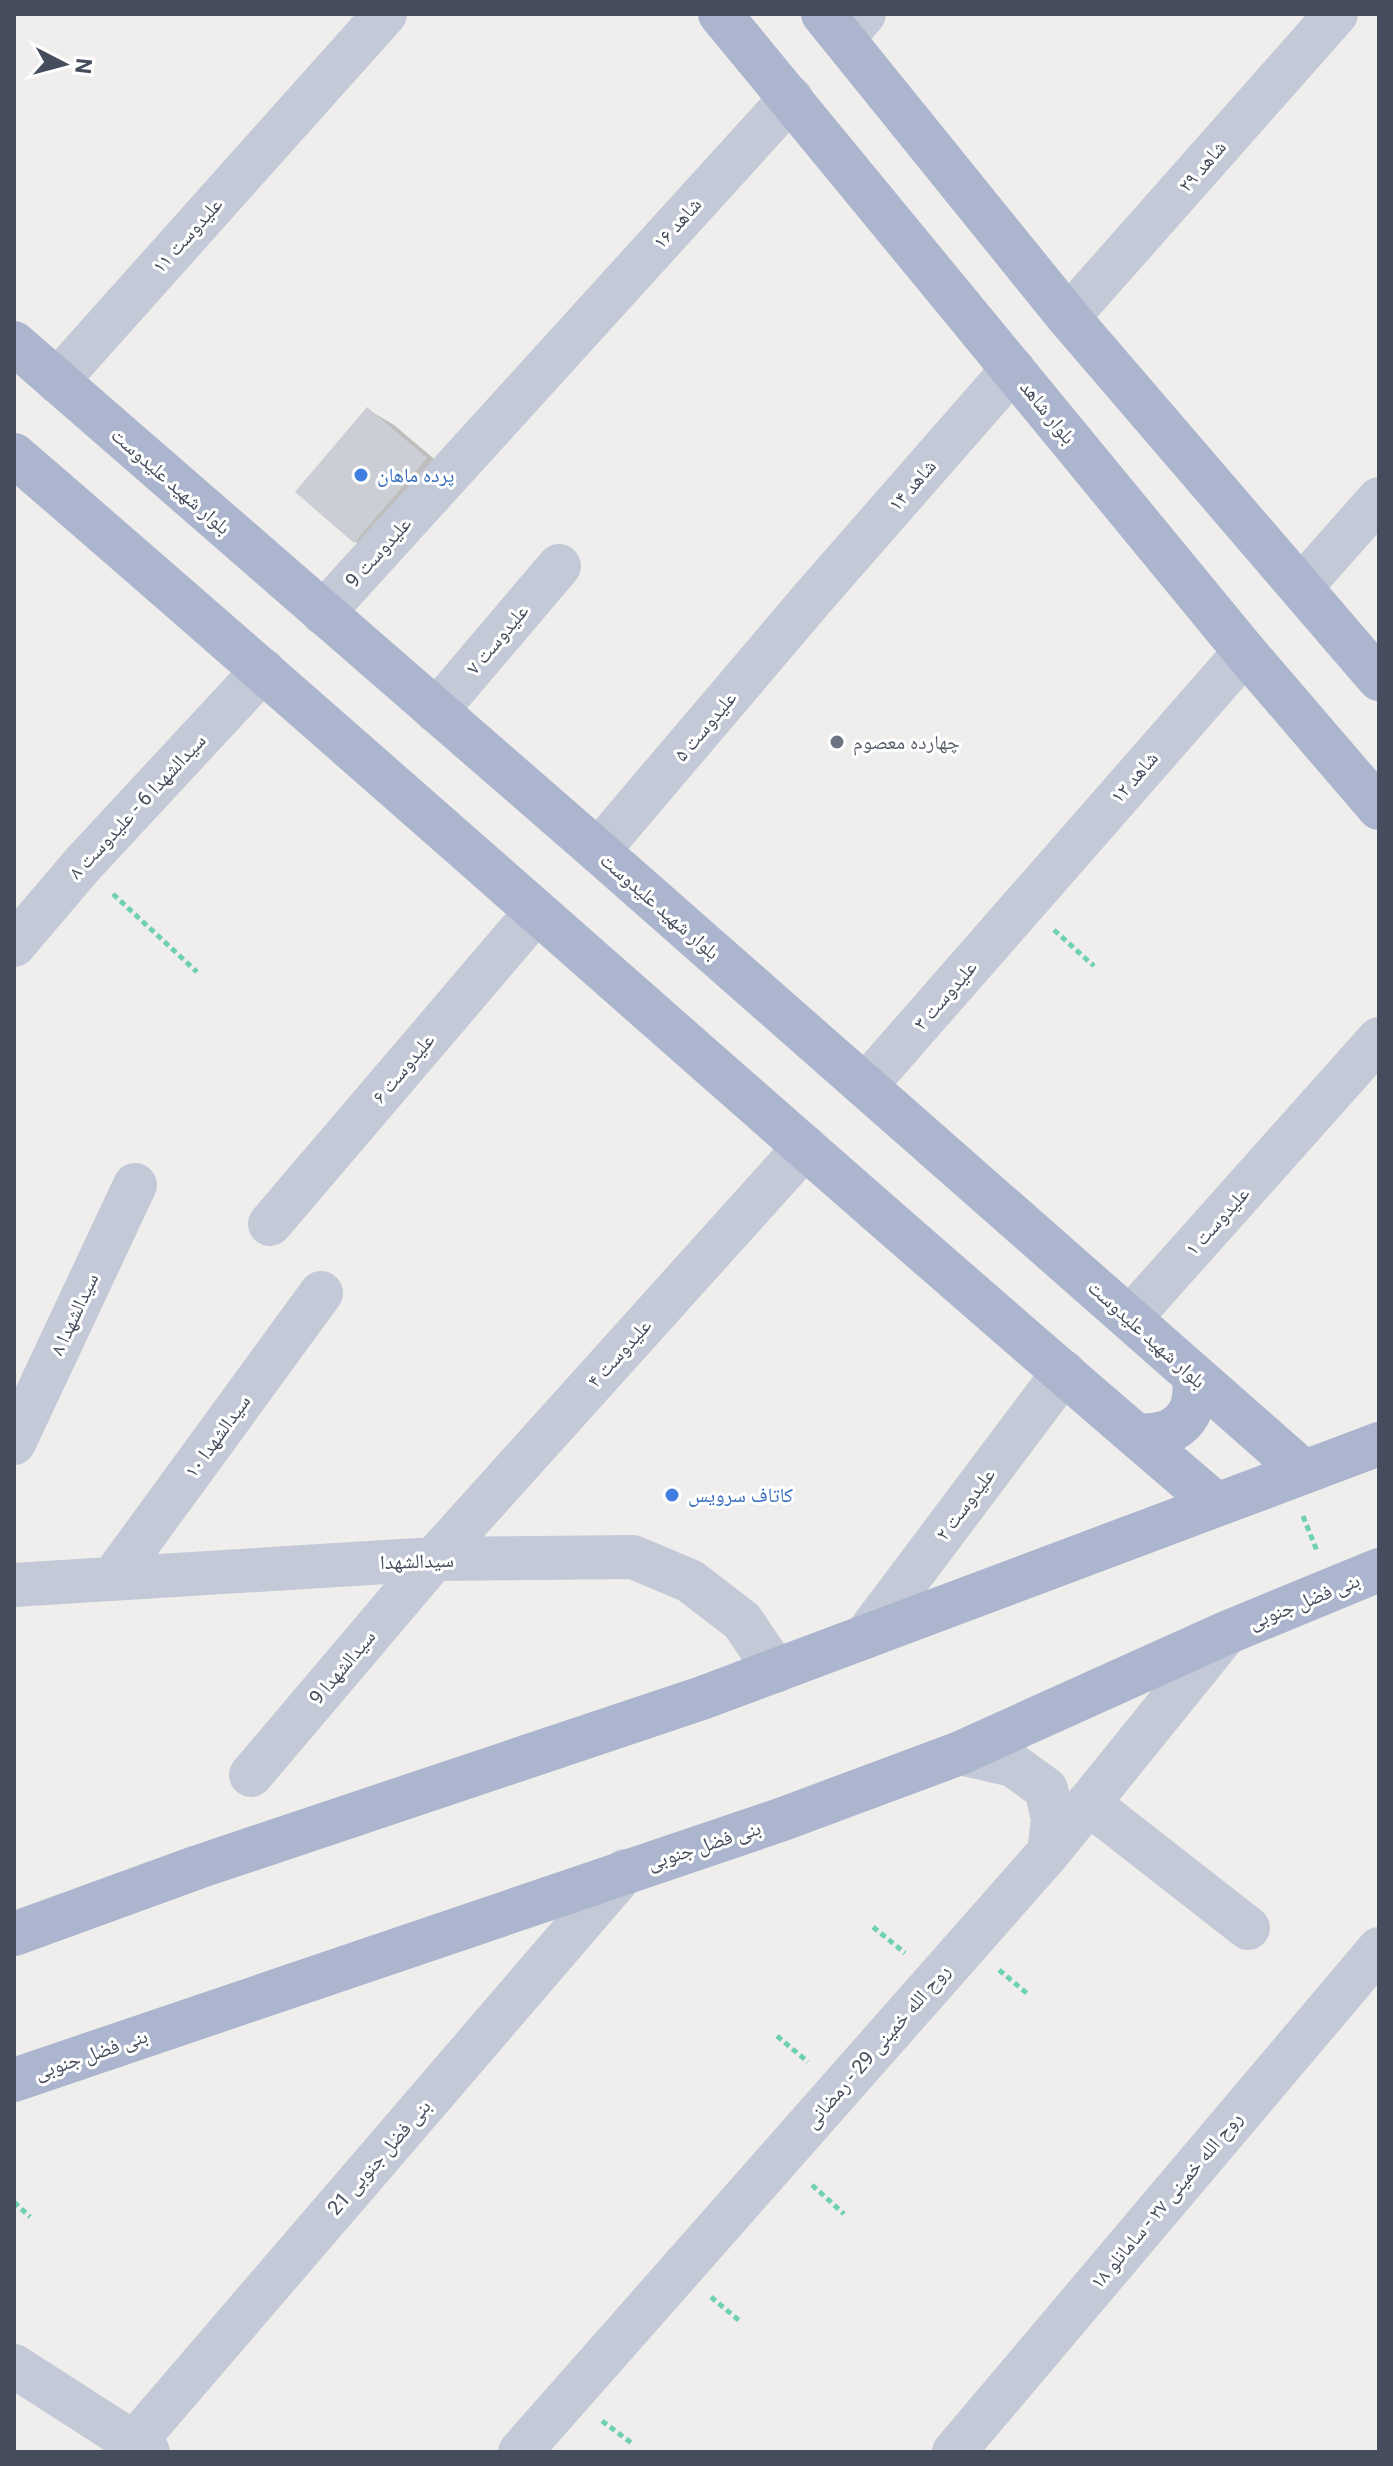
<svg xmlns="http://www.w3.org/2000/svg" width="1393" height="2466" viewBox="0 0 1393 2466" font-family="Roboto,'Noto Naskh Arabic',sans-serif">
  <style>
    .shadow { fill: #0003 }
    .building { fill: #ccced6 }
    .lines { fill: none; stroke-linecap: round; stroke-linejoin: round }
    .path { stroke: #6fd0b4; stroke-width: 5; stroke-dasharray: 6 4; stroke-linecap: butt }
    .minor { stroke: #c3c9d6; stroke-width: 44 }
    .major { stroke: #abb6ce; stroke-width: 44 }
    .shop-dot { fill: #3f7fe0; stroke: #fff; stroke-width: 3 }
    .worship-dot { fill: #6b7280; stroke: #fff; stroke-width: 3 }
    .labels { text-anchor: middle; stroke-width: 6; stroke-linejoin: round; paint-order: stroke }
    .street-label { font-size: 20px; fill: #454c5c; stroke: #fff }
    .shop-label { font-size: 20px; fill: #366cbe; stroke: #fff; text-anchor: start }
    .worship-label { font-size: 20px; fill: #5b616d; stroke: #fff; text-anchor: start }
  </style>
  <rect width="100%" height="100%" fill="#f0eeed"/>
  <path class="shadow" d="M367,409l27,16 58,49 -70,83 -26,-15 -58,-50z"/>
  <path class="building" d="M367,407l60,51 -73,85 -59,-51z"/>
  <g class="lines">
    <path class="path" d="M113,894l84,78
      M1054,930l40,36
      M1303,1516l14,35
      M873,1927l32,26
      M999,1970l30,25
      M777,2036l31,26
      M812,2185l32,29
      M14,2202l16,15
      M711,2297l30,25
      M602,2421l31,23"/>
    <path class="minor" d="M843,38l21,-24
      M1068,317l268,-303
      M57,381l328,-367
      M1301,587l78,-88
      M323,613l468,-515
      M436,711l123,-145
      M598,851l213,-251 202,-231
      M14,945l68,-80 181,-195
      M865,1086l380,-434
      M270,1224l266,-312
      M1130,1318l249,-279
      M14,1443l121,-258
      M113,1578l208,-285
      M14,1585l420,-26 199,-2 57,24 52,40 34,50
      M865,1637l199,-265
      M960,1753l53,12 33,24 7,30 -4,33
      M251,1775l183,-216 371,-412
      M1088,1803l160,125
      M14,2366l134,86
      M126,2452l499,-581
      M520,2452l529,-600 177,-219
      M954,2452l425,-503"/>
    <path class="major" d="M720,14l525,638 134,156
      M823,14l245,303 311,362
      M14,343l584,508 706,621
      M14,455c403,347 798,704 1203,1050
      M1134,1434c41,7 67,-18 59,-59
      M14,1934l184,-67 504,-169 677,-254
      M14,2080l769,-261 177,-66 266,-120 153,-63"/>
  </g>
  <g class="shop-dot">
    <circle cx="361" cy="475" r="8"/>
    <circle cx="672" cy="1495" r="8"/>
  </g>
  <circle class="worship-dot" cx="837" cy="742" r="8"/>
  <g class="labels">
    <g class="street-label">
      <text transform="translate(1202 166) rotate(-49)" y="7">شاهد ۲۹</text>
      <text transform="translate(677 223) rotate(-48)" y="7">شاهد ۱۶</text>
      <text transform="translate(187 235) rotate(-48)" y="7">علیدوست ۱۱</text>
      <text transform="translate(1048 412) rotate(51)" y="7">بلوار شاهد</text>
      <text transform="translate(171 481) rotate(41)" y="7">بلوار شهید علیدوست</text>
      <text transform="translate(912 485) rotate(-49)" y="7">شاهد ۱۴</text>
      <text transform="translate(378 552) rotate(-48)" y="7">علیدوست 9</text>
      <text transform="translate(497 639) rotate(-50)" y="7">علیدوست ۷</text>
      <text transform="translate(705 726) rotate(-50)" y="7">علیدوست ۵</text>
      <text transform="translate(1134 777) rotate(-49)" y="7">شاهد ۱۲</text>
      <text transform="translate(137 806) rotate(-47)" y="7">سیدالشهدا 6 - علیدوست ۸</text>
      <text transform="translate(660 906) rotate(41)" y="7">بلوار شهید علیدوست</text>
      <text transform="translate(945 995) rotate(-49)" y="7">علیدوست ۳</text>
      <text transform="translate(403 1068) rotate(-50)" y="7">علیدوست ۶</text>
      <text transform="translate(1217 1221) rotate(-48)" y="7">علیدوست ۱</text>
      <text transform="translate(74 1314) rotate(-65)" y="7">سیدالشهدا ۸</text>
      <text transform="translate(1147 1334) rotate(42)" y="7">بلوار شهید علیدوست</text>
      <text transform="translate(619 1353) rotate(-48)" y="7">علیدوست ۴</text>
      <text transform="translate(217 1436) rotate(-54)" y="7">سیدالشهدا ۱۰</text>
      <text transform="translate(965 1504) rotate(-53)" y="7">علیدوست ۲</text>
      <text transform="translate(417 1561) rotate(-2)" y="7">سیدالشهدا</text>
      <text transform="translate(1304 1601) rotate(-22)" y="7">بنی فضل جنوبی</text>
      <text transform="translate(342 1667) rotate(-50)" y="7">سیدالشهدا 9</text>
      <text transform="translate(704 1845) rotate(-18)" y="7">بنی فضل جنوبی</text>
      <text transform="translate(877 2046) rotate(-49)" y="7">روح الله خمینی 29 - رمضانی</text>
      <text transform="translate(91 2054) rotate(-19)" y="7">بنی فضل جنوبی</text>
      <text transform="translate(379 2157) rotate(-49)" y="7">بنی فضل جنوبی 21</text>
      <text transform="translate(1166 2200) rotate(-50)" y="7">روح الله خمینی ۲۷ - سامانلو ۱۸</text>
    </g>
    <g class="shop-label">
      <text x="377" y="482">پرده ماهان</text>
      <text x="688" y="1502">کاتاف سرویس</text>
    </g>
    <g class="worship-label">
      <text x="853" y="749">چهارده معصوم</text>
    </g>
  </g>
  <rect width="1393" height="2466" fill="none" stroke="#454c5c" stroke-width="32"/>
  <g transform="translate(64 64) rotate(96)" stroke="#ffffff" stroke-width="6" paint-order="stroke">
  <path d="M0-6L14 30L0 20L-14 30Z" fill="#454c5c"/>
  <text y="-12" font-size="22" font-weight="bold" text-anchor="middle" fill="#454c5c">N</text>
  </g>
</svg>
